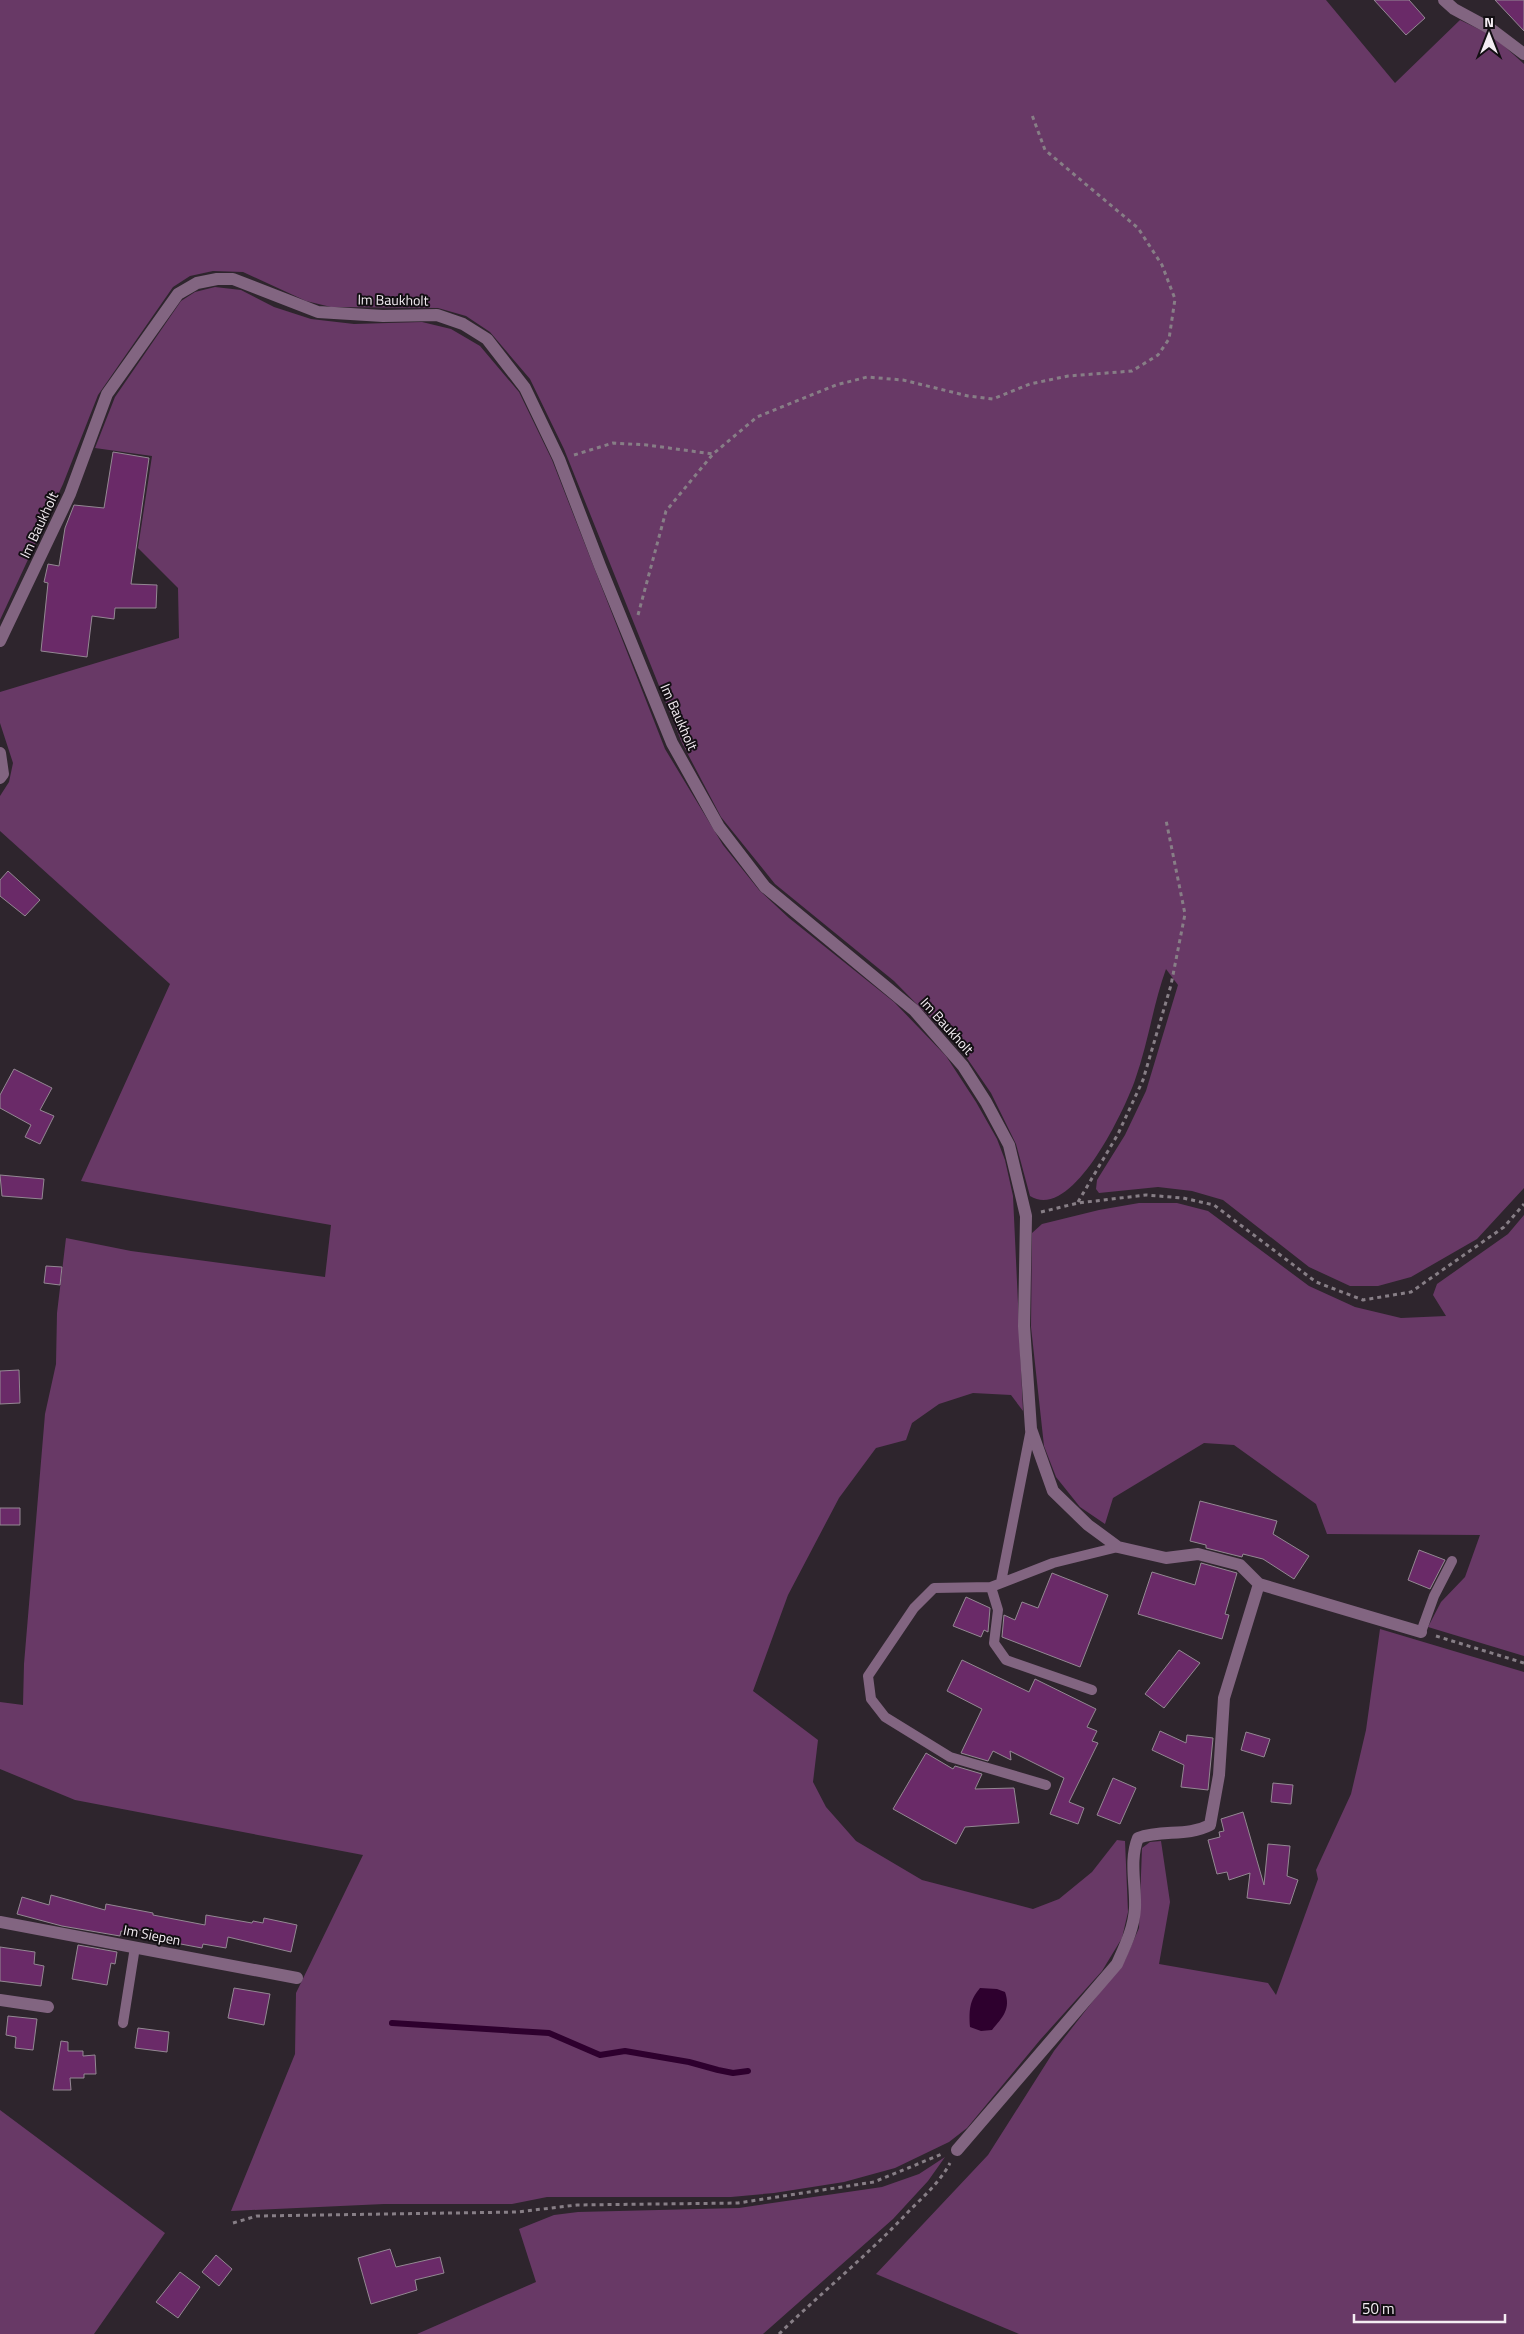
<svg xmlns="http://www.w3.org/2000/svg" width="1524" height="2334" viewBox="0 0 1524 2334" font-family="'Titillium Web',sans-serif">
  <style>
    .green { fill: #683966 }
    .water { fill: #2e002e }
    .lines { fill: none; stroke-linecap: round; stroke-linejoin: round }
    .stream { stroke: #2e002e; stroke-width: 6 }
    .building { fill: #6a2a68; stroke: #948893 }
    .path { stroke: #877e86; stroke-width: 3; stroke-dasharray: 4 4; stroke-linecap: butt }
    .lane { stroke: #826581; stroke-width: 10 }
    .street { stroke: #826581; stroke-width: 12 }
    .labels { text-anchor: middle; stroke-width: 4; stroke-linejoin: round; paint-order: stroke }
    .street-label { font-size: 14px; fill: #f4edf3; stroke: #130f13 }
  </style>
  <rect width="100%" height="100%" fill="#2e252d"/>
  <path class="green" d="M0,0h1326l69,83 65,-63 33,16 31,28v1124l-47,51 -66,38 -33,9h-28l-41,-19 -86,-67 -31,-9 -34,-4 -59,6 -3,-4 1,-9 28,-45 21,-44 32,-106 -12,-16c-13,36 -18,75 -31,111 -10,29 -63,143 -105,116l-14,-52 -25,-51 -31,-45 -66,-67 -119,-97 -54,-67 -39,-74 -118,-294 -34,-70 -40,-47 -24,-16 -28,-8 -107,-1 -25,-6 -63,-29 -30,-1 -23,5 -17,11 -75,108 -35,89 -63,136z
    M215,287l26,3 33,17 37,12 43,5 68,-2 29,7 29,17 39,46 33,68 113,289 58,96 36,45 30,28 105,84 52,54 30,46 21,37 8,21 8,36 10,215 -12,-16 -38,-2 -34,11 -27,19 -6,17 -30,8 -37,50 -51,97 -35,96 65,49 -5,42 13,25 30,34 66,39 111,29 26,-10 33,-27 25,-32 8,1 3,71 -6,26 -20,33 -62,69 -73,88 -18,14 -54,26 -51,14 -70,11 -43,4h-184l-35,7h-128l-153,7 64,-157 1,-61 67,-138 -288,-55 -75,-31v-67l23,3 1,-41 21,-250 11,-50 1,-51 9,-75 65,13 194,26 6,-52 -250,-44 89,-197 -170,-153v-35l9,-14 4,-19 -13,-40v-31l179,-54 -1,-50 -40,-40 14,-92 -57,-8 20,-51 66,-96 14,-9z
    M1139,1203h38l31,8 101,75 46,21 46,11 45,-2 -13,-21 4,-11 71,-50 16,-19v441l-96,-29 13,-25 24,-25 15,-42 -153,-1 -11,-30 -82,-59 -30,-2 -91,55 -8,26 -25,-17 -24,-30 -12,-31 -13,-119 1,-94 10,-9 57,-14z
    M1380,1629l144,43v662h-505l-143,-60 112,-119 66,-104 71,-91 14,-32 3,-80 8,-6 11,-1 9,61 -11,62 109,19 8,12 42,-116 -2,-9 35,-76 15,-64z
    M0,2110l165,123 -71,101h-94z
    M945,2157l-17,24 -35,38 -130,115h-346l119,-52 -17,-53 35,-14 24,-3 161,-4 143,-21 37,-13z"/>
  <path class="water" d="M980,1988l17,1 8,3c6,17 -2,25 -13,38l-11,1 -11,-4c-1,-16 -1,-26 10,-39z"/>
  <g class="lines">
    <path class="stream" d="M392,2023l157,10 51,22 25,-4 64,11 29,8 15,3 15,-2"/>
  </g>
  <path class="building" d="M1374,0h35l16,18 -19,17z
    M1495,0h29v31z
    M113,452l36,6 -18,126 26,1 -1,23h-41l-1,11 -22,-3 -5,41 -46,-6 7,-68 -4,-1 4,-18 11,2 6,-38 9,-23 30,3z
    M8,871l32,29 -15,16 -25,-20v-16z
    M14,1069l38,19 -12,22 14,6 -14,28 -15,-7 6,-12 -31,-17v-13z
    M0,1175l44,4 -2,20 -40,-3z
    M46,1266l16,1 -2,18 -16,-2z
    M19,1370l1,33 -20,1v-33z
    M1200,1501l77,20 -4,13 36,22 -15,23 -31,-20 -20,-5 -1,3 -36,-9v-3l-16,-4z
    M0,1508h20v17h-20z
    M1419,1550l26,10 -15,29 -22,-9z
    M1201,1563l36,10 -12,41 4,1 -7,24 -84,-25 14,-42 43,13z
    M1052,1573l56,22 -28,72 -78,-30 2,-22 11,5 7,-18 16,6z
    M966,1597l24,11 -2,24 -4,-2 -3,7 -28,-11z
    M1179,1650l21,13 -36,45 -19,-14z
    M962,1660l67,32 6,-13 61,30 -9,18 10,4 -5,10 6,2 -29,59 15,6 -6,16 -28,-10 14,-36 -54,-27 1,9 -18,-9 -5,10 -27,-8 21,-44 -35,-18z
    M1160,1731l26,12 1,-8 26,3 -5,52 -27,-3 3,-22 -32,-15z
    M1246,1732l24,7 -6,18 -23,-7z
    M926,1753l27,16 2,-3 27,8 -7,15 39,-1 5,35 -54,4 -9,17 -63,-35z
    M1113,1778l23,10 -16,36 -23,-9z
    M1273,1783l20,2 -2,19 -20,-2z
    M1243,1812l21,73 4,-41 22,2 -3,30 11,4 -8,24 -43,-6 3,-25 -21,7 -2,-8 -10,2 -9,-34 12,-3 -1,-5 5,-1 -3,-12z
    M51,1895l54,15 1,-6 47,9v2l52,10 1,-10 46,8 1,-2 10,2 1,-5 33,7 -6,27 -63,-15 -2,11 -23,-4 -1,4 -32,-6 1,-5 -37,-8 -1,4 -12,-2 -1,5 -58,-10 -45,-12 5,-17 27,8z
    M78,1945l39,7 -2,12 -4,-1 -4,22 -35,-6z
    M0,1947l35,5 -1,12 10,2 -3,20 -41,-5z
    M234,1988l36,6 -6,31 -36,-7z
    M8,2016l29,3 -4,31 -18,-2 1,-11 -10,-2z
    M138,2028l31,4 -2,20 -32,-4z
    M61,2041l7,1v9h15v5l12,-1 1,19h-12v4h-14l1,12h-18z
    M390,2249l6,18 44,-10 4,16 -29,7 2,10 -46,14 -13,-46z
    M216,2255l16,14 -13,17 -17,-14z
    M180,2272l20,15 -22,31 -22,-16z"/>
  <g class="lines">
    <path class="path" d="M574,455l39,-12 34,2 66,9
      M638,615l28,-104 47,-57 44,-37 79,-32 31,-8 36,3 65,16 25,3 37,-15 38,-8 64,-5 26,-16 11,-16 6,-40 -13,-34 -24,-37 -93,-78 -13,-35
      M1078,1202l40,-68 25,-54 28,-95 14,-71 -19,-94
      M1041,1212l37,-9 68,-8 37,3 31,7 102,77 47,18 48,-8 93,-65 20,-23
      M1436,1636l88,27
      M233,2223l24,-7 260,-4 60,-7 161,-2 136,-21 68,-28
      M779,2334c43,-42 90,-80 131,-124 15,-15 30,-28 40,-47"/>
    <path class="lane" d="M1001,1582l30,-153
      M991,1587l-57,1 -20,20 -46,68 3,23 14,18 65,40 96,28
      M1421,1632l13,-36 18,-35
      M1092,1690l-86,-30 -12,-17 4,-33 -7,-23 62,-24 65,-16
      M123,2023l12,-76"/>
    <path class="street" d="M1444,0l10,9 37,20 33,25
      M0,641l70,-147 37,-100 71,-100 19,-11 20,-4h16l85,33 65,4 54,-1 26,9 24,15 38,49 34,71 41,107 72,177 47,84 46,60 149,123 49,56 23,36 23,43 17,71 -2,110 7,103 22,62 35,34 30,22 48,11 32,-4 42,11 19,19 162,48
      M0,753l3,21 -3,4
      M0,1922l297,56
      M0,2000l48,7
      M957,2150l160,-186c8,-18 17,-36 18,-56 1,-23 -6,-48 3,-70 24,-9 49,-1 72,-13l9,-50 5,-77 35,-114"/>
  </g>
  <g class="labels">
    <g class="street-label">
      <text transform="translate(393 300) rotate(1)" y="5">Im Baukholt</text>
      <text transform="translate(39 525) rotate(-65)" y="5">Im Baukholt</text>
      <text transform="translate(679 717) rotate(66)" y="5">Im Baukholt</text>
      <text transform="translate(947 1026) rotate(48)" y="5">Im Baukholt</text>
      <text transform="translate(152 1935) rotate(11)" y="5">Im Siepen</text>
    </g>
  </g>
  <g transform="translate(1489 35)" stroke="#130f13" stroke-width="4" paint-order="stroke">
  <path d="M0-4L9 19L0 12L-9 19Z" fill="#f4edf3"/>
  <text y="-8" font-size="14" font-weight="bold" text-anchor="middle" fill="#f4edf3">N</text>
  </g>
  <path d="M1354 2314v8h151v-8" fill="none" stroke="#f4edf3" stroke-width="2.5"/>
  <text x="1362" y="2314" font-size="15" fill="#f4edf3" stroke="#130f13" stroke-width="4" paint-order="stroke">50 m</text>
</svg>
